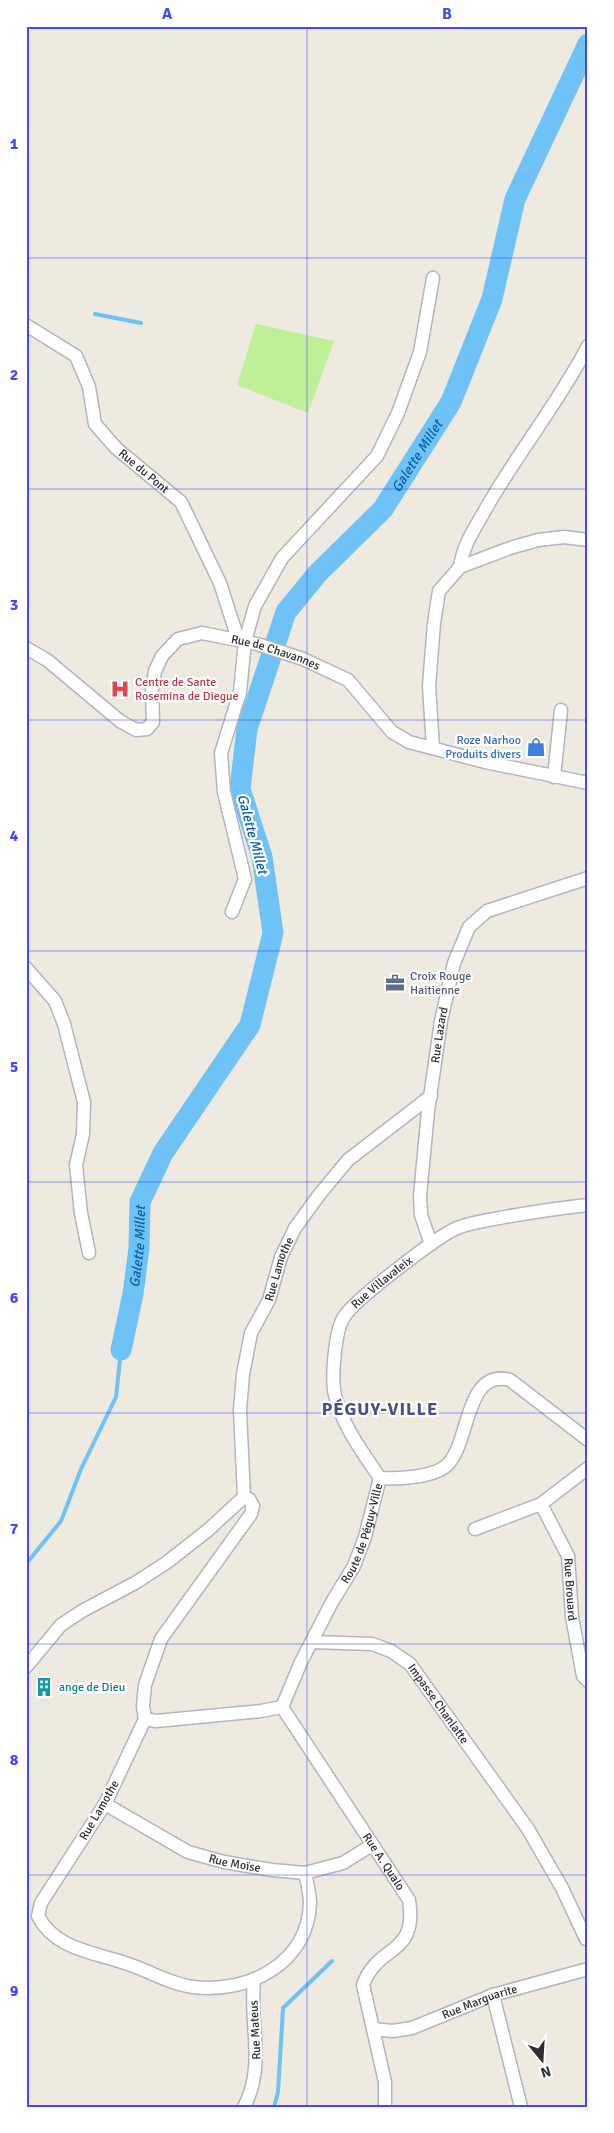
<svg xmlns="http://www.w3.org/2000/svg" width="614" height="2133" viewBox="0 0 614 2133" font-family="Signika,sans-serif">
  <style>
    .pitch { fill: #bfef96 }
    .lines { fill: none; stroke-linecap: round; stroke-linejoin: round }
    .stream { stroke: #6fc2f5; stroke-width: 4 }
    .river { stroke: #6fc2f5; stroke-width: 21 }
    .minor-casing { stroke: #b4b4c1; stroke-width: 15 }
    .minor { stroke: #fff; stroke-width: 12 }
    .grid { fill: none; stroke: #3d4aff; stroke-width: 1; stroke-opacity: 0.55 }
    .labels { text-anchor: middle; stroke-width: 4.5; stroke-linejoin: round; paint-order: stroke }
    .street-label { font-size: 12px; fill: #2e2e2e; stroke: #fff }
    .health-label { font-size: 12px; fill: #be3a42; stroke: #fff; text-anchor: start }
    .shop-label { font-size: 12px; fill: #366cbe; stroke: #fff; text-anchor: end }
    .service-label { font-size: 12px; fill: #4e5e75; stroke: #fff; text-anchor: start }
    .culture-label { font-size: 12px; fill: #0d838f; stroke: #fff; text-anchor: start }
    .water-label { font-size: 14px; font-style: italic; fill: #065da9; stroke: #fff }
    .district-label { font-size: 18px; font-weight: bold; letter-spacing: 1px; fill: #4a4e82; stroke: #fff }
    .neatline { fill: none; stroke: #3d4aff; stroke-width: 2 }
    .grid-label { font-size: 16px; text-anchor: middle; font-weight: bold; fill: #3d4aff }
  </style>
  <rect width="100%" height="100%" fill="#efeae0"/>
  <path class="pitch" d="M256,324l78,17 -26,72 -71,-28z"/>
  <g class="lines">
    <path class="stream" d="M95,314l46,9
      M26,1564l35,-43 20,-52 35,-72 5,-47
      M274,2107l4,-15 5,-84 49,-47"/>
    <path class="river" id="s1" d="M121,1350l12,-56 6,-46 1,-46 23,-49 87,-128 23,-92 -11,-76 -22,-68 7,-60 39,-117 31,-38 66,-65 68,-107 41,-103 23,-100 73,-155"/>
    <g class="minor-casing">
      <g id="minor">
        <path id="s2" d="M26,325l50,31 13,31 6,37 21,24 65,54 39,81 18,56"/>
        <path d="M460,567c3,-23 17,-42 28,-62 31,-54 71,-103 100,-159"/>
        <path id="s3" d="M26,648l21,12 73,61 16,9 11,-1 6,-7 -1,-33 3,-18 7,-15 16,-17 24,-6 55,11 46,15 45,21 44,52 17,10 76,20 103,21"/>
        <path d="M433,748l-4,-62 5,-63 5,-32 21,-24 50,-19 28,-8 26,-3 24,3"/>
        <path d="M554,777l7,-67"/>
        <path d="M232,912l13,-33 -21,-87 -3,-39 19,-61 5,-51 10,-35 27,-48 95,-102 21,-43 22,-61 13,-74"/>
        <path d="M26,968l29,33 9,23 20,78 -1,32 -7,31 5,48 8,40"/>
        <path id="s4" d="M431,1244l-10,-29 -1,-19 8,-85 13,-90 13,-58 15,-36 18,-16 101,-33"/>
        <path id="s5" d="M380,1478c-17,-25 -38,-53 -45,-83 -4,-16 0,-65 9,-78 10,-17 94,-81 113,-89 15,-6 32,-8 48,-11 28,-5 55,-9 83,-12"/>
        <path d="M244,1497l5,2 4,7 -2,8 -90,125 -16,46 -2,21 2,13 -40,85 -64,99 -3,13c17,33 55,36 87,47 23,7 44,21 68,24 54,7 115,-23 117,-84 0,-9 -3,-20 -5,-30"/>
        <path id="s6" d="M244,1497l-4,-87 3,-36 8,-41 18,-33 12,-43 14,-29 24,-33 29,-35 83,-64"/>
        <path id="s7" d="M541,1504l27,52 4,61 11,59 5,5"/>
        <path d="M475,1529l66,-25 47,-36"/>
        <path id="s8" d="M312,1642l60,2 19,7 19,13 118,165 34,59 24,51"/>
        <path d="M26,1667l35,-42 21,-14 53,-28 31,-20 41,-32 37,-34"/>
        <path id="s9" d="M282,1707l19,-45 31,-60 22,-36 11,-29 15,-59c18,1 56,0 69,-15 21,-24 17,-95 61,-83l78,60"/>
        <path id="s10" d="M282,1707l127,193c9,57 -31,43 -46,85l22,97v25"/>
        <path d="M145,1719l11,2 105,-10 21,-4"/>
        <path id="s11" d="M105,1804l83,48 36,10 48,8 33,3 38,-10 29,-18"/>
        <path d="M493,1995l28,112"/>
        <path id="s12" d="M373,2029l20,2 19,-3 81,-33 95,-26"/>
        <path d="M244,2107c22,-41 5,-83 10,-126"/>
      </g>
    </g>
    <use href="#minor" class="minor"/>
  </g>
  <path class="grid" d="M307,26v2081M26,258h562M26,489h562M26,720h562M26,951h562M26,1182h562M26,1413h562M26,1644h562M26,1875h562"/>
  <defs>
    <g id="hospital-bare" transform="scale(1.5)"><path d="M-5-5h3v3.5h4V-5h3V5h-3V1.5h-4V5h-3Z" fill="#e0444e" stroke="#fff" stroke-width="2.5" paint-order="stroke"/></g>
    <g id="shop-bare" transform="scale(1.5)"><path d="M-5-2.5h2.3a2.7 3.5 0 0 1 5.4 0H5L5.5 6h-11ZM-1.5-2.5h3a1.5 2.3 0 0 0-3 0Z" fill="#3f7fe0" stroke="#fff" stroke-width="2.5" paint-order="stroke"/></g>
    <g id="office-bare" transform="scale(1.5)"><path d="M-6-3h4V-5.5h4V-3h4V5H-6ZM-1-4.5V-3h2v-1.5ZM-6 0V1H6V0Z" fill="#5c6f8a" stroke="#fff" stroke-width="2.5" paint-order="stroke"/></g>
    <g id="building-bare" transform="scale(1.5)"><path d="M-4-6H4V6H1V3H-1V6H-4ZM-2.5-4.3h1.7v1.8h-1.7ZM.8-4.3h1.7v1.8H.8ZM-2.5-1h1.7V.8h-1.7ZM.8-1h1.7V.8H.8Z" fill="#0f9aa8" stroke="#fff" stroke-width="2.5" paint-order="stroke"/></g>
  </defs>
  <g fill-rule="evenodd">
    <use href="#hospital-bare" x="120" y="689"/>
    <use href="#shop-bare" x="536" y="747"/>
    <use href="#office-bare" x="395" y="983"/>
    <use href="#building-bare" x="44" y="1687"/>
  </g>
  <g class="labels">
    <g class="street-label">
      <text dy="4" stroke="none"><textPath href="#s2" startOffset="198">Rue du Pont</textPath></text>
      <text dy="4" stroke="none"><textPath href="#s3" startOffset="350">Rue de Chavannes</textPath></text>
      <text dy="4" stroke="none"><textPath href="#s4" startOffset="212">Rue Lazard</textPath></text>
      <text dy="4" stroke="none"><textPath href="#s6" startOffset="235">Rue Lamothe</textPath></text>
      <text dy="4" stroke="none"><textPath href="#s5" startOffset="226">Rue Villavaleix</textPath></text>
      <text dy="4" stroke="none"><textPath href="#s9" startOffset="192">Route de Péguy-Ville</textPath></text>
      <text dy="4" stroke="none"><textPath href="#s7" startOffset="92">Rue Brouard</textPath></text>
      <text dy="4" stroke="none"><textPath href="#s8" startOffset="152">Impasse Chanlatte</textPath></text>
      <text transform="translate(99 1810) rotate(-60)" y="4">Rue Lamothe</text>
      <text dy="4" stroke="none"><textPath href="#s10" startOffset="185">Rue A. Qualo</textPath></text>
      <text dy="4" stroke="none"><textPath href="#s11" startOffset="144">Rue Moïse</textPath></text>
      <text dy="4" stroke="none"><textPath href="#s12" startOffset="112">Rue Marguarite</textPath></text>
      <text transform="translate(255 2030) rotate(-93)" y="4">Rue Mateus</text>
    </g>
    <g class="health-label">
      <text x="135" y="686">Centre de Sante<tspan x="135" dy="14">Rosemina de Diegue</tspan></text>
    </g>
    <g class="shop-label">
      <text x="521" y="744">Roze Narhoo<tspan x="521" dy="14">Produits divers</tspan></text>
    </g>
    <g class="service-label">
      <text x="410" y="980">Croix Rouge<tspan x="410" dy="14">Haitienne</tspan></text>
    </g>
    <g class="culture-label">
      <text x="59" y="1691">ange de Dieu</text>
    </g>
    <g class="water-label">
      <text dy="5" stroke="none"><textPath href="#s1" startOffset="990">Galette Millet</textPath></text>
      <text transform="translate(253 834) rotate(75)" y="5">Galette Millet</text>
      <text dy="5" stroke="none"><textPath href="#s1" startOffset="105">Galette Millet</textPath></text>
    </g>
    <g class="district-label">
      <text x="380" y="1415">PÉGUY-VILLE</text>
    </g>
  </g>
  <rect width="614" height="2133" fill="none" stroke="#ffffff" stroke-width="55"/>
  <g transform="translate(542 2060) rotate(162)" stroke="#ffffff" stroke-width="4" paint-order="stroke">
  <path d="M0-4L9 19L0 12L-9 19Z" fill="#2e2e2e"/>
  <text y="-8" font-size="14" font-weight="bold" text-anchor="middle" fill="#2e2e2e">N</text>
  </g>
  <rect x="28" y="28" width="558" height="2078" class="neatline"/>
  <g class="grid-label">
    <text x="167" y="19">A</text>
    <text x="447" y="19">B</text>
    <text x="14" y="149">1</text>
    <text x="14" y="380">2</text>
    <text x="14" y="610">3</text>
    <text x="14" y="841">4</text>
    <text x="14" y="1072">5</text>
    <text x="14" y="1303">6</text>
    <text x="14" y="1534">7</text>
    <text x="14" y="1765">8</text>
    <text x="14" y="1996">9</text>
  </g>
</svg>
